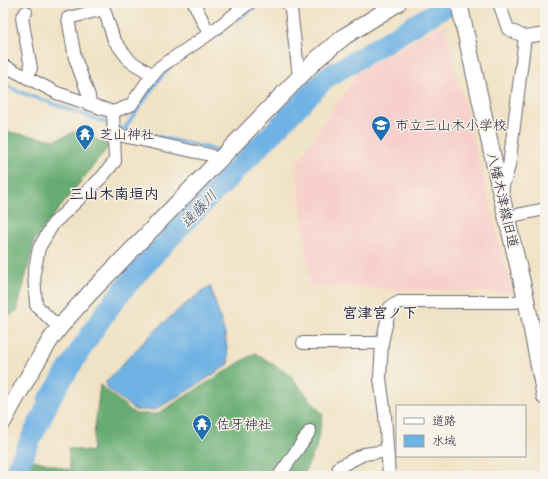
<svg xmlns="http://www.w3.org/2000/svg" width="548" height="479" viewBox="0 0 548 479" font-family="Sriracha,'Klee One',sans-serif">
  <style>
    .built { fill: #f7d0cc }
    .forest { fill: #66ac72; stroke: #446756 }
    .water { fill: #6fb2e4; stroke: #486a90 }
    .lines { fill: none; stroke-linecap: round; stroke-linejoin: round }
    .stream { stroke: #6fb2e4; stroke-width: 3.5 }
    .river { stroke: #6fb2e4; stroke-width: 21 }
    .street-casing { stroke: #6a656b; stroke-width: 14 }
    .secondary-casing { stroke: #6a656b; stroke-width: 18 }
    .street { stroke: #fff; stroke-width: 12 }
    .secondary { stroke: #fff; stroke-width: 16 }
    .labels { text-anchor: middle; stroke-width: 3; stroke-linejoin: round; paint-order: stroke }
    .poi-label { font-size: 14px; fill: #22223b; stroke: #f7f3e8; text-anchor: start }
    .street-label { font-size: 14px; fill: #22223b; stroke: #f7f3e8 }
    .neighbourhood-label { font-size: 15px; font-weight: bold; fill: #22223b; stroke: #f7f3e8 }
    .water-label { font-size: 15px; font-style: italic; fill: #3d5476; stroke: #f7f3e8 }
  </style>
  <rect width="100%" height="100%" fill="#f7f3e8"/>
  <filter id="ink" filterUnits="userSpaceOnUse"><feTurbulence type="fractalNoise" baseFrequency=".025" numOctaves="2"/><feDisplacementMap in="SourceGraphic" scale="8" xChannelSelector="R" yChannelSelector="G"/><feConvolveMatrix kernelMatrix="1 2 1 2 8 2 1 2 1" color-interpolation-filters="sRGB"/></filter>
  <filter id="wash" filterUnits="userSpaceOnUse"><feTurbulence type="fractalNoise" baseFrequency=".012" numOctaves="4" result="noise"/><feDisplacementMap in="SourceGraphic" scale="16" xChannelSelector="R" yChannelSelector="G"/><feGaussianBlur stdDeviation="0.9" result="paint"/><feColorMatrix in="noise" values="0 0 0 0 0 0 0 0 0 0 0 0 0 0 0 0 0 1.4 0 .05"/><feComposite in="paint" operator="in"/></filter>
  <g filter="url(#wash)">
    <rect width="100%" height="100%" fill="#f0e2c5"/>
    <path class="built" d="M444,23l68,270 -203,-7 -12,-122 61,-92z"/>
    <path class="forest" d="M79,130l30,16 -74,93 -18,72 -14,8v-188l52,9z
      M255,353l35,22 33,40 -7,33 -13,28h-284l1,-2 14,-14 36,10 -2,-22 24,4 8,-67 35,29h22z"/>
    <path class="water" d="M210,286l15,48 4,30 -35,23 -39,23h-20l-28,-22 -1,-6c32,-35 64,-69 104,-96z"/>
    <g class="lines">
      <path class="stream" d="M237,20l24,-17
        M3,83l14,8 107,38 84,19 12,4
        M124,129l33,-47 14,-16
        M230,155l16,6"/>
      <path class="river" d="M13,476l36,-74 -1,-2 2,-1c20,-32 39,-65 62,-95 29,-38 64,-72 97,-107l11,-10 106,-109 125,-75"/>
    </g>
  </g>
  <g filter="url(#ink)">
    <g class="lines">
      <g class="street-casing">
        <path id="street" d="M194,3l15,31
          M288,3l3,7 8,67
          M499,3l9,26 17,8 20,-3
          M26,12l-4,6 9,50 -4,10
          M3,65l54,28 56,19 18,-7 16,-23 13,-15 49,-33 40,-31
          M90,104l-1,-8 -14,-38 -7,-40 36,-9 10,31 16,21 23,14
          M114,134l96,21 7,6
          M501,193l8,-27 16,-129
          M507,217l38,-8
          M61,327l-9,-6 -16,-16 -2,-32 5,-25 14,-24 49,-47 13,-16 -2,-49
          M303,343h79
          M279,476l31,-45
          M338,476l1,-9 25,-13 23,-3
          M389,476l-4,-61 -5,-37 2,-35 8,-36 9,-5h116l11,-3"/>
      </g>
      <g class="secondary-casing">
        <path id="secondary" d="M459,3l42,191 25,105 19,98
          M3,422c15,-28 31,-56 48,-83 12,-17 26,-32 40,-47l226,-233 28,-23 53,-33"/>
      </g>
      <use href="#street" class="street"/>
      <use href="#secondary" class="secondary"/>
    </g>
  </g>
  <defs>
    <g id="school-pin" transform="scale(1)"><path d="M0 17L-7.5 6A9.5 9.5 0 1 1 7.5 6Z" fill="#1f6fb2" stroke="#f7f3e8"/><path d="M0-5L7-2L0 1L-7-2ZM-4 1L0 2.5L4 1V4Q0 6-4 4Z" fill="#fff"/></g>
    <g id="temple-pin" transform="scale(1)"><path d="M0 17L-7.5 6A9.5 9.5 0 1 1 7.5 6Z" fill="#1f6fb2" stroke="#f7f3e8"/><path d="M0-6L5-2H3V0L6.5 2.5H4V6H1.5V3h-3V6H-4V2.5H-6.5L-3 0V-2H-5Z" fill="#fff"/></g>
  </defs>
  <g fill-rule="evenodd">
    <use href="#school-pin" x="381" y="125"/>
    <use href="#temple-pin" x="85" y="134"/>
    <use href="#temple-pin" x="202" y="424"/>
  </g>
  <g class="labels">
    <g class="poi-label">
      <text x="395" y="130">市立三山木小学校</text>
      <text x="99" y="139">芝山神社</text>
      <text x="216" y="429">佐牙神社</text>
    </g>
    <g class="street-label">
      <text transform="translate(503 200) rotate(77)" y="5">八幡木津線旧道</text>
    </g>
    <g class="neighbourhood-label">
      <text x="114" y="199">三山木南垣内</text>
      <text x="380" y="318">宮津宮ノ下</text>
    </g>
    <g class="water-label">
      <text transform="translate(199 209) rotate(-46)" y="5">遠藤川</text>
    </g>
  </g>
  <rect width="548" height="479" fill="none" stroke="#f7f3e8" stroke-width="16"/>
  <rect x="396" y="405" width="130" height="52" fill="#f7f3e8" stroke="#a29fa3"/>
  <rect x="404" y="418" width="20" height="6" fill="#ffffff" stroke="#a29fa3"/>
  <text x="432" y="425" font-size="12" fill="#22223b">道路</text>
  <rect x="404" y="435" width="20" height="12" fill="#6fb2e4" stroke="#a29fa3"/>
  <text x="432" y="445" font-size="12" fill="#22223b">水域</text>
</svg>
